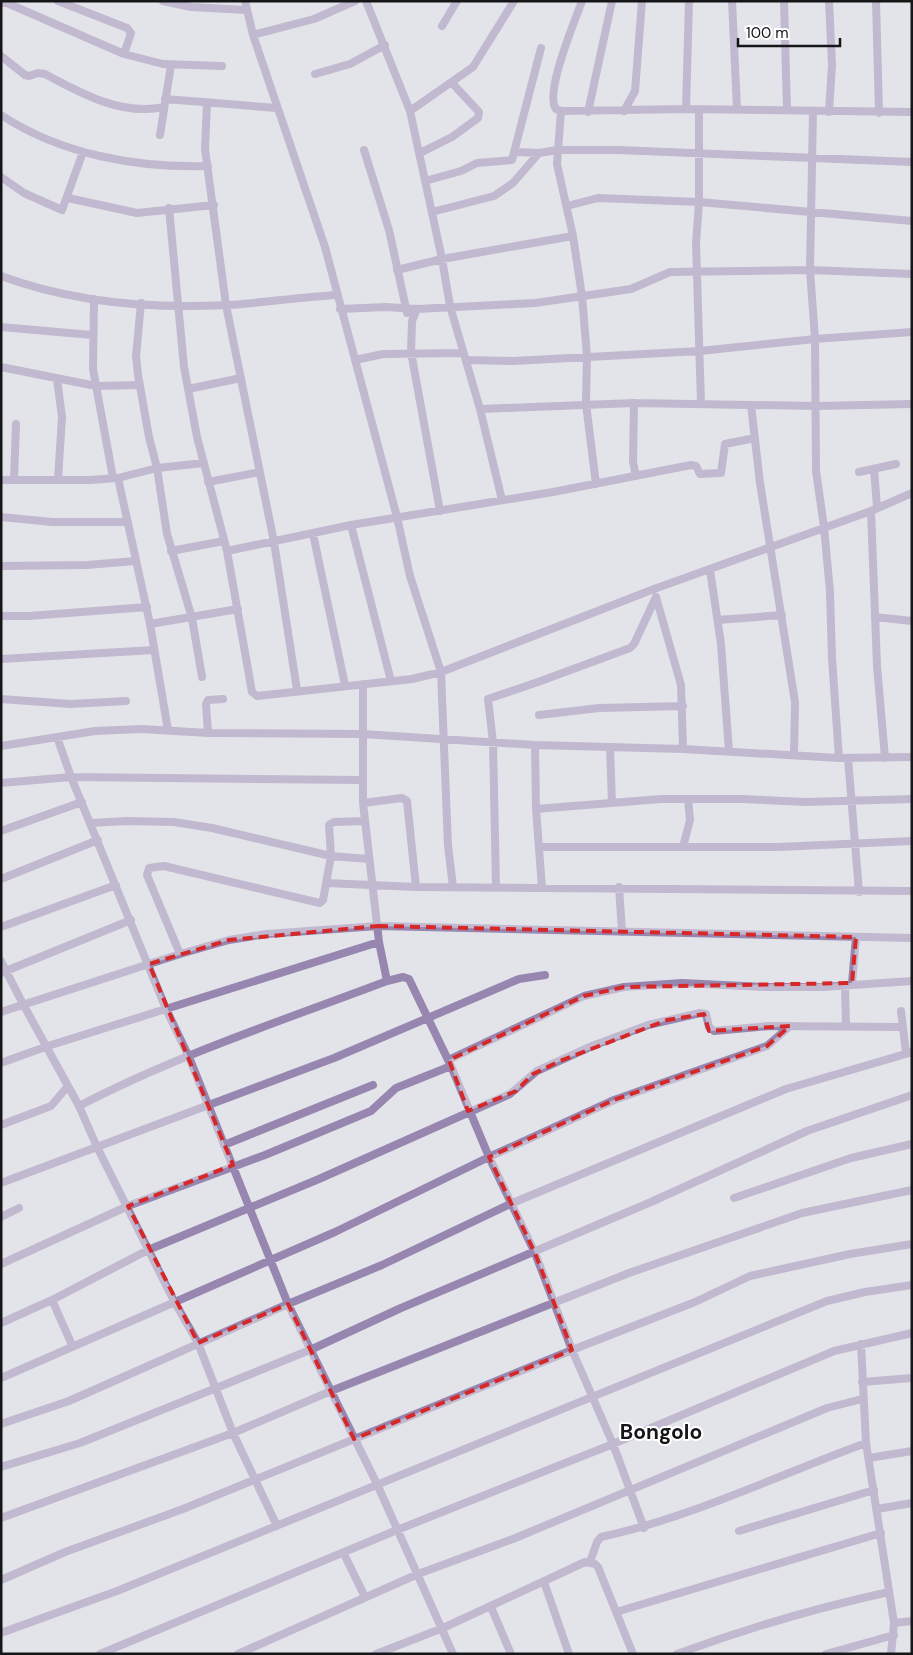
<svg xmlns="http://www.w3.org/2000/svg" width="913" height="1655" viewBox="0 0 913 1655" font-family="'DM Sans',sans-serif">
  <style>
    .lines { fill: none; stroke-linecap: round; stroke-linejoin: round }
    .street { stroke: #9786af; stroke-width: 8 }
    .marked { fill: none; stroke: #d62828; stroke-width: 4; stroke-dasharray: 10 6; stroke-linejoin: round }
    .labels { text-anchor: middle; stroke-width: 4; stroke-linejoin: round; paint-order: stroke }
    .district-label { font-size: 21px; font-weight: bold; fill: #151617; stroke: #fff }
  </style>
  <rect width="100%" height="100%" fill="#e3e4e9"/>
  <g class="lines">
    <path class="street" d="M58,1l69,27 4,5 -7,21
      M163,1l28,6 55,3
      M245,1l8,34 72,212 72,270 13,59 31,96 7,174 5,41
      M366,1l44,110 32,148 8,47 30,103 22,91
      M582,1c-7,20 -38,92 -26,108l5,2 125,-2 226,3
      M732,1l5,108
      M784,1l3,109
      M829,1l3,64 -3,47
      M876,1l3,112
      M1,3h6l117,51 39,10 59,2
      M442,26l15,-25
      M253,35l61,-16 41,-18
      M1,56l24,19 4,1 9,-3 7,1c37,20 77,42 119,33
      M315,74l35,-10 35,-19
      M165,99l112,9
      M207,104l-2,45 21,156 48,237 23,148
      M686,109l3,-108
      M699,109v93l-3,41 5,161
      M410,111l63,-44 41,-66
      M561,111l-4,53 16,72 9,60 5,60 -1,48 10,80
      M624,111l11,-20 7,-90
      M813,111l-3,159 5,69 1,132 8,56 6,65 2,66 7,100
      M588,112l24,-111
      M1,115c61,40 136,53 207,51
      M160,135l11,-70
      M364,150l25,80 18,83
      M516,152l23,1 18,-3h61l294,12
      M420,153l32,-16 26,-19 1,-6 -27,-29
      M1,177l23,16 38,17 21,-58
      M425,181l36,-10 16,-8 35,-3 29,-112
      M68,198l69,15 77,-8
      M567,206l31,-8 101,4 213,19
      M169,208l15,159 13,70 30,114 25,141 5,4 155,-17 29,-7 213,-83 217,-78 41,-18
      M432,212l62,-16 19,-13 26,-30
      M397,270l45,-11 131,-23
      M1,276c71,26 150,33 226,29 36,-2 73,-8 110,-10
      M94,299l-1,70 20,109
      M141,303l-5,53 2,19 11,62 8,31 10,66 25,84 10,59
      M340,309l46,-2 31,2 118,-6 96,-14 39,-17 140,-2 102,4
      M417,309l-5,12 -1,31 29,159
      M1,327l91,8
      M355,360l28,-6 80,-1
      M466,360l48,1 186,-10 115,-12 97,-7
      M1,367l95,19 44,-1
      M57,379l5,38 -4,63
      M188,389l53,-11
      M634,403l-1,59 3,14
      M751,405l9,78 35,219 -1,53
      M480,409l154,-6 182,3 96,-2
      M874,469l3,38
      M859,472l37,-8
      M118,478l32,146 18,106
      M1,480h89l28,-2 39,-10 47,-5
      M14,480l2,-56
      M208,482l52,-10
      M871,511l6,155 8,92
      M1,517l51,5h76
      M351,525l202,-33 138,-27 5,1 4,8 21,-1 4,-29 30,-6
      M313,534l32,151
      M171,551l53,-10
      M227,551l124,-26 40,156
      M1,566l86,-1 48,-4
      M710,570l11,74 8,107
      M656,597l25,88 2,64
      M1,616h28l118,-9
      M875,617l37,4
      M718,620l64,-5
      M150,624l88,-15
      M1,659l153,-9
      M363,684v119l16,139 8,39
      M1,699l69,5 56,-3
      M539,715l60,-7 84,-2
      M208,733l-2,-29 2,-4 15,-1
      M57,737l14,40 95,232 23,48 99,247 89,180 76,170
      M535,745l1,64 6,79
      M1,746l94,-15 47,-2 66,4 155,1 172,11 148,4 156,9 73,-1
      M610,747l2,56
      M848,758l11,134
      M1,783l70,-6 291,3
      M363,803l39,-5 5,3 9,86
      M536,809l125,-10h81l64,3 106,-3
      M91,823l36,-2 47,1 38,6 119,28 37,3
      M1,831l81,-29
      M539,847h239l134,-6
      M683,847l7,-27 -2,-21
      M1,879l97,-39
      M326,883l90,4 496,4
      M496,886l-3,-144 -5,-43 50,-17 92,-34 4,-4 22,-47
      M619,887l3,45
      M1,927l115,-42
      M180,954l-33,-79 2,-7 15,-2 156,37 3,-3 8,-44 -2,-31 5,-3 30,-1
      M1,961l22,43 56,102 18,41 77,154 24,42 35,90 44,93
      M1,973l130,-53
      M852,983l4,-46
      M845,985l1,41
      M901,1011l5,42
      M1,1012l179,-58 49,-14 37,-6 112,-8 534,12
      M448,1060l136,-64 40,-9 58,-4 82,4h59l89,-6
      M1,1063l47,-17 331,-104
      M79,1106c98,-51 205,-86 308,-125l16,-4 6,2 42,87 38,91 46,96 37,97 41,94 31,84
      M1,1125l50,-19 17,-20
      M224,1145l149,-60
      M1,1183l333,-125 185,-79 26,-4
      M734,1198l117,-40 61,-14
      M1,1217l18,-9
      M1,1264l127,-58 137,-51 106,-44 25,-23 55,-22
      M52,1300l20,45
      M1,1323l51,-23 96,-50 171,-71 191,-85 27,-23 55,-25 56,-21 52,-12 6,1 3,13 5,4 55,-5 133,1
      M861,1344l5,99 28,180 -3,31
      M1,1378l334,-146 154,-75 125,-57 153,-54 23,-20
      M862,1382l50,-4
      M1,1424l68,-23 219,-97 94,-39 128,-61 276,-115 126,-37
      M869,1458l43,-7
      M1,1467l79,-24 230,-93 91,-42 250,-106 156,-71 105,-36
      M877,1509l35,-6
      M1,1518l232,-85 98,-42 298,-118 173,-60 110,-23
      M739,1531l135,-41
      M344,1554l21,43
      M590,1562l7,-20 4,-5c92,-20 177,-62 265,-94
      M1,1580l64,-28 118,-43 389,-159 123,-48 55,-26 100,-22 62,-10
      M544,1582l25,72
      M491,1607l20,47
      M616,1612l265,-79
      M894,1623l18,-2
      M1,1633l116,-42 710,-290 38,-9 47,-7
      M100,1654l297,-124 216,-86 221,-93 78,-18
      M238,1654l180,-80 95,-35 314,-131 35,-9
      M376,1654l67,-26 142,-66 10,2 3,3 35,87
      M677,1654c70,-26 139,-46 212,-62
      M826,1654l68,-19"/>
  </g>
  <path d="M0 0H913V1655H0ZM378,926l478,11 -4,46 -228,4 -40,9 -135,64 19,51 48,-20 17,-17 27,-13 107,-41 37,-6 5,17 81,-5 -23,20 -153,54 -125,57 46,96 37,97 -218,89 -66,-135 -90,39 -70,-137 105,-41 -84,-201 80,-24z" fill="#e3e4e9" fill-opacity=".55" fill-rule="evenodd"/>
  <path class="marked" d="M378,926l478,11 -4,46 -228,4 -40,9 -135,64 19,51 48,-20 17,-17 27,-13 107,-41 37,-6 5,17 81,-5 -23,20 -153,54 -125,57 46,96 37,97 -218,89 -66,-135 -90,39 -70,-137 105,-41 -84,-201 80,-24z"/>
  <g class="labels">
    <g class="district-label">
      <text x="661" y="1439">Bongolo</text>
    </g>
  </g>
  <rect width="913" height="1655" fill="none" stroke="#151617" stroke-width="5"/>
  <path d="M738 38v8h102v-8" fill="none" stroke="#151617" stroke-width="2.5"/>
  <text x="746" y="38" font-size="15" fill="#151617" stroke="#ffffff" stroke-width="4" paint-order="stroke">100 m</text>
</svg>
